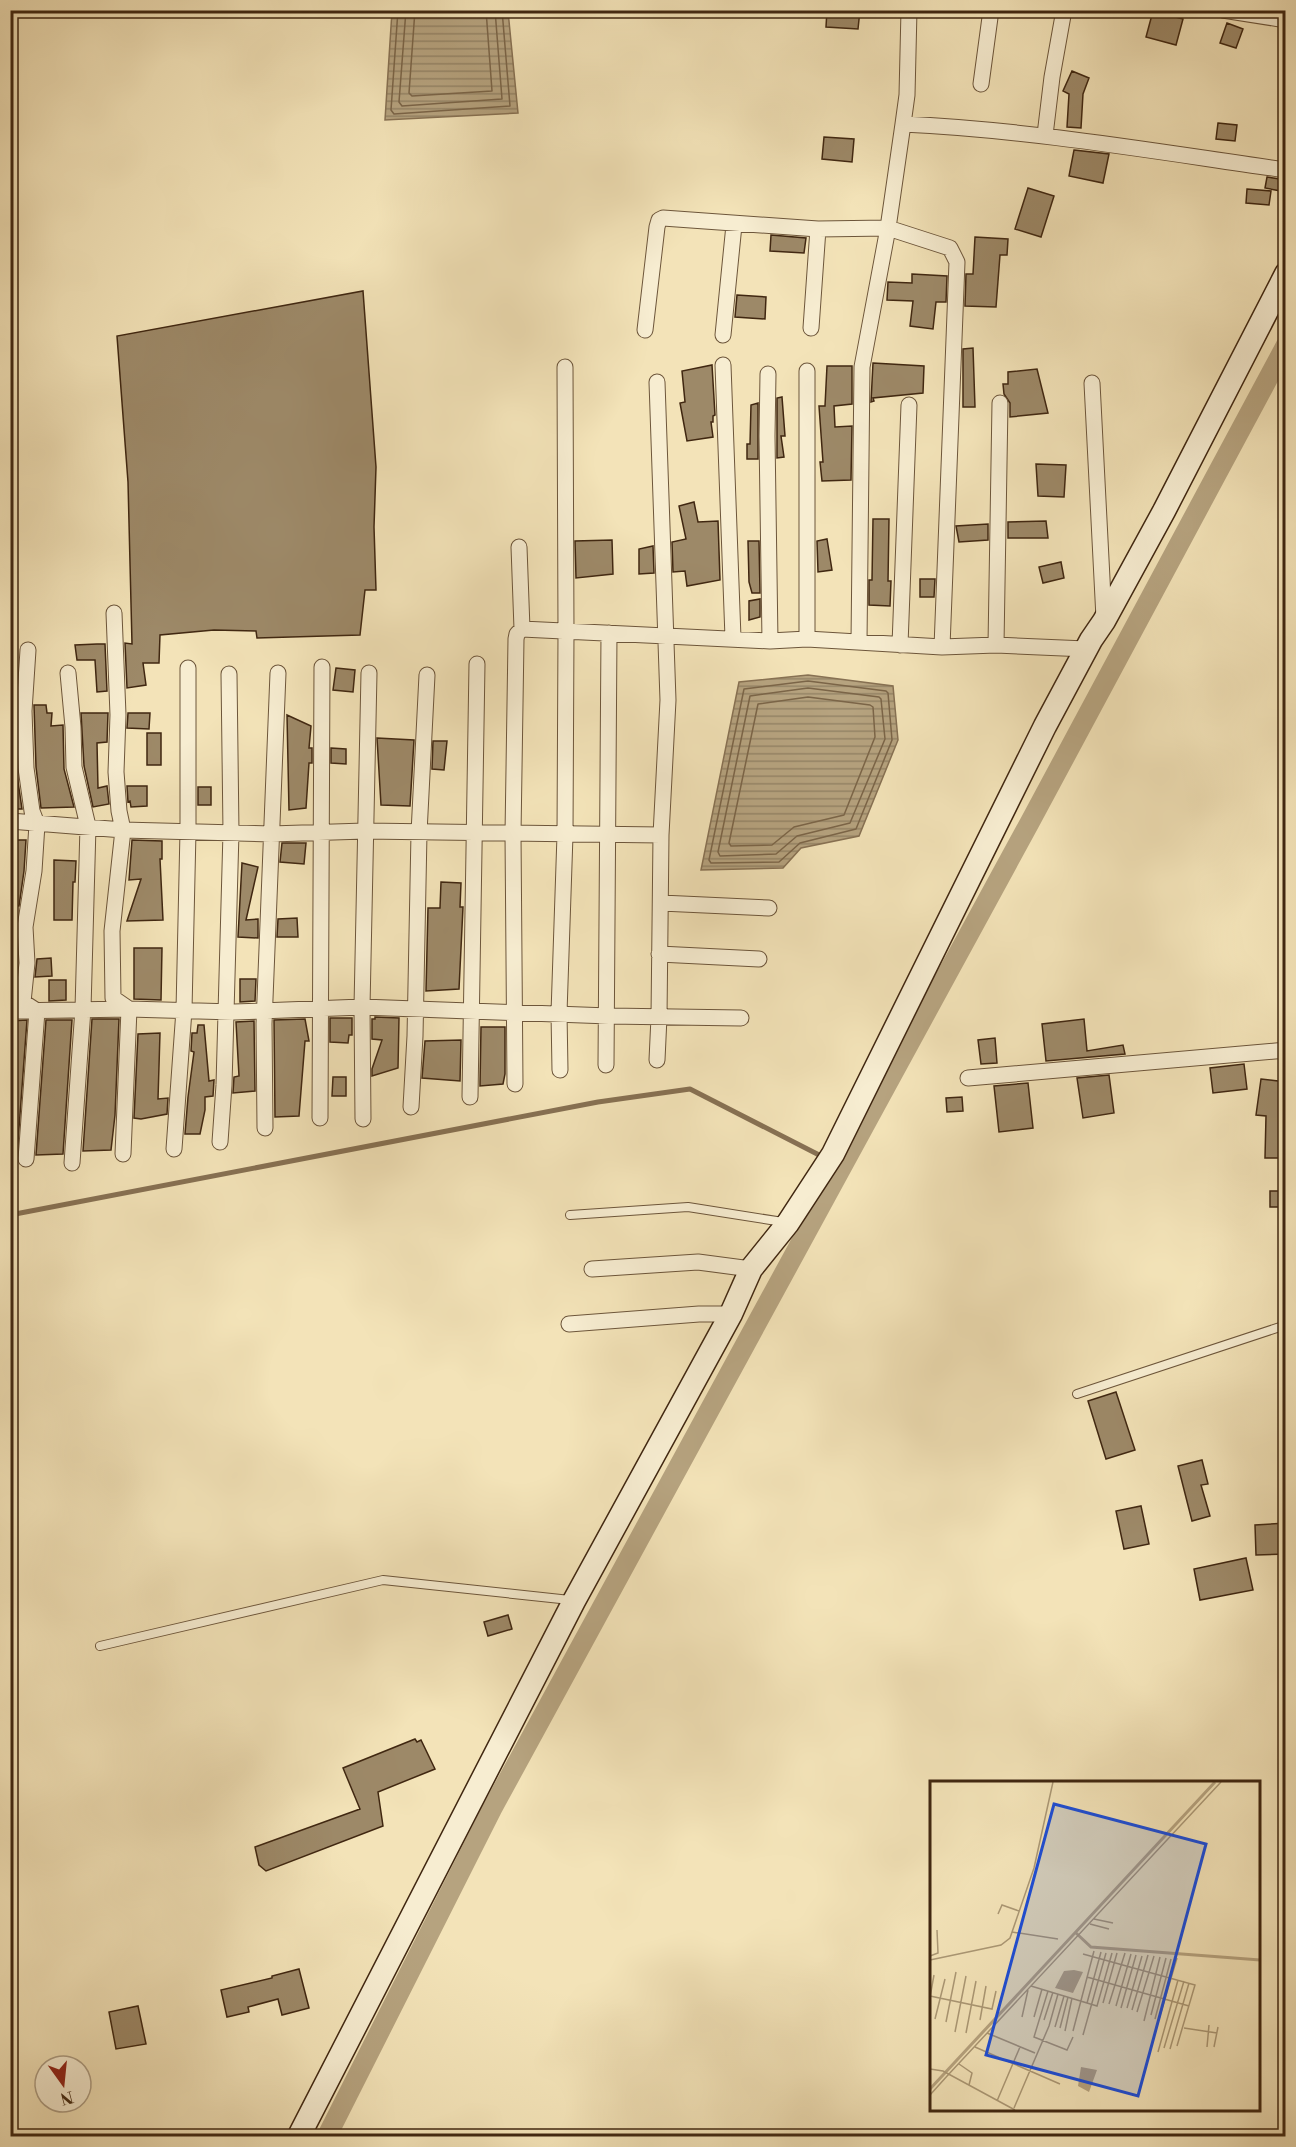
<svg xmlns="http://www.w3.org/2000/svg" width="1296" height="2147" viewBox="0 0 1296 2147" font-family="'Libre Bodoni',serif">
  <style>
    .water { fill: url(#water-rules); stroke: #877153; stroke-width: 1.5 }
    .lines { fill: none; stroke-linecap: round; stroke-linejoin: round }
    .shore { stroke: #7b6548; stroke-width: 1.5 }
    .stream { stroke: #877153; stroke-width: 5 }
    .canal { stroke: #b6a37f; stroke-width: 20 }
    .building { fill: #9d8968; stroke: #402711; stroke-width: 1.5 }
    .service-casing { stroke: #6d563b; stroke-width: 10 }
    .minor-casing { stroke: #6d563b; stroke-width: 17 }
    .secondary-casing { stroke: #402711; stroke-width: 25 }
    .service { stroke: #f7edd1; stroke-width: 8 }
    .minor { stroke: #f7edd1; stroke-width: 15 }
    .secondary { stroke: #f7edd1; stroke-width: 22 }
    .inset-river { fill: none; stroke: #b6a37f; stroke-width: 3 }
    .inset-road { fill: none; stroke: #ab9875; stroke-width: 1.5 }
    .view { fill: #1d4ed8; fill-opacity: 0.15; stroke: #1d4ed8; stroke-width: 3 }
    .inset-edge { fill: none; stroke: #402711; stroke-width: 3 }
  </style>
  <defs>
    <pattern id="water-rules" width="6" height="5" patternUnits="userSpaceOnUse" patternTransform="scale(1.5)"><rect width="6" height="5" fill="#b6a37f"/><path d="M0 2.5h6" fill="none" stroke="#958567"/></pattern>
  </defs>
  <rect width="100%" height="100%" fill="#f3e3b8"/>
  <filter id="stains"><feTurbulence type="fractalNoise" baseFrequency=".00333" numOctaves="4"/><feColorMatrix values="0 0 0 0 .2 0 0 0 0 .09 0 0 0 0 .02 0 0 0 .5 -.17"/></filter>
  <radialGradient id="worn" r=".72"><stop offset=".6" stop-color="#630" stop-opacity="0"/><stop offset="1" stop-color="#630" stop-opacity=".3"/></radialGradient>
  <path class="water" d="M392,11h116l10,102 -133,7z
    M808,675l85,11 5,54 -39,96 -58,12 -18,20 -82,2 38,-188z"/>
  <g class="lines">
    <path class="shore" d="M398,10l-7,100 3,4 116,-8 -8,-96
      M406,10l-7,92 3,4 100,-7 -7,-89
      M415,10l-6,83 3,3 80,-5 -6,-81
      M808,681l78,10 2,2 4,47 -36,89 -56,14 -21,19 -68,1 -2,-3 35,-171z
      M808,688l71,9 2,2 4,40 -35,84 -53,13 -21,18 -56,2 -2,-4 32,-156z
      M808,697l62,8 3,2 2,30 -31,78 -50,12 -22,18 -41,1 -2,-3 29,-139z"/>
    <path class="stream" d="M10,1215l588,-113 92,-13 135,69"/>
    <path class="canal" d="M327,2136l165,-327 538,-987 256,-477"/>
  </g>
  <path class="building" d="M827,10h33l-2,19 -32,-2z
    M1153,11l30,8 -7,26 -30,-8z
    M1227,23l16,6 -7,19 -16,-5z
    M1072,71l17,7 -6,16 -2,34 -14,-1 2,-33 -6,-3z
    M1218,123l19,2 -2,16 -19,-2z
    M824,137l30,2 -2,23 -30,-3z
    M1074,150l35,4 -6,29 -34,-7z
    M1267,177l19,3v12l-21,-4z
    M1028,188l26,8 -13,41 -26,-8z
    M1247,189l24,2 -2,14 -23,-2z
    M771,235l35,3 -2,15 -34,-2z
    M975,237l33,2 -1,16h-7l-4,52 -31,-1 1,-32h7z
    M912,274l35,2 -1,26h-10l-3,27 -23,-3 3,-25 -26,-1 1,-18 24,1z
    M363,291l13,176 -2,60 2,63h-11l-5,45 -103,3 -1,-7 -42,-1 -54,5 -1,28h-16l3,22 -19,3 -2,-45 7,1 -4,-162 -11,-146z
    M737,295l29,2 -1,22 -30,-2z
    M973,348l2,59h-12v-58z
    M873,363l51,3 -1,27 -50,5 1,3 -3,1z
    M712,365l3,50 -2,1v6h-2l2,15 -26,4 -7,-38 5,-1 -3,-31z
    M827,366h25v38l-18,2 1,21 17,-1 -1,54 -29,1 -2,-19h3l-4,-56h6z
    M1037,369l11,44 -38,4v-14l-6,-9 -1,-10h5v-12z
    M782,397l3,39h-4l3,21 -7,1v-60z
    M758,403v56h-11v-15h3l1,-39z
    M1036,464l30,1 -2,32 -26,-1z
    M694,502l4,20 20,-1 2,59 -33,6 -2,-15 -12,1 -1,-30 14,-3 -7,-33z
    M873,519h16l-1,62h3l-1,25 -21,-1v-25h3z
    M1046,521l2,17h-40v-16z
    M988,524v16l-29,2 -3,-16z
    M827,539l5,31 -14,2 -1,-31z
    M612,540l1,34 -37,4 -1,-37z
    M748,541h11l1,52h-8l-3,-11z
    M653,546l1,27 -15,1v-25z
    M1061,562l3,16 -21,5 -4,-16z
    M920,579h15l-1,18h-14z
    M760,599v18l-11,3v-19z
    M97,644h8l2,47 -10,1 -2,-32h-18l-2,-15z
    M336,668l19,2 -2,22 -20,-2z
    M10,705h5l1,63 6,41h-12v-26l4,-1 -4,-12z
    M34,705h12l1,8h5l-1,13 12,-1 1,44 10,38 -33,1 -5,-41z
    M81,713h27l-1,29 -10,1 1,45 9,-2 2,18 -16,3 -9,-41z
    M128,713h22l-1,16 -22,-1z
    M287,715l24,11 -2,22h3v15h-3l-3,45 -17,2z
    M147,733h14v32h-14z
    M377,738l37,2 -4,66 -29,-1z
    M433,741h14l-3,29 -12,-1z
    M331,748l15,1v15l-15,-1z
    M127,786h20v20l-16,1 -1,-6 -2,1z
    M198,787h13v18h-13z
    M10,840h16l-2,31 -5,35 -9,-1z
    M132,840l30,1v18h-2l3,61 -36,1 14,-42 -12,1z
    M282,843h24l-2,21 -24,-2z
    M54,860l22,1 -1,21h-2l-1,38h-18z
    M242,863l16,4 -12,53 12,-1v19l-20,-1z
    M441,882l20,1 -1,24h3l-4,82 -33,2 2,-83h12z
    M297,918l1,19h-21l1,-18z
    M134,948h28l-1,52 -27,-1z
    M51,958l1,18 -17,1 2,-18z
    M240,979h16l-1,22 -15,1z
    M49,980h17v20l-17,1z
    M375,1017l24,1 -1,50 -26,8v-7l10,-29 -10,-1v-20h3z
    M330,1018h22v17h-3l-1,8 -18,-1z
    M92,1019h27l-4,96 -4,35 -28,1z
    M305,1019l4,22h-4l-6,75 -24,1 -1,-97z
    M1084,1019l3,32 36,-6 2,9 -79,7 -4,-37z
    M27,1020l-10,135h-7v-134z
    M46,1020h26l-9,134 -27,1z
    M254,1021l1,70 -22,2 1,-16 5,-1 -3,-54z
    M198,1025h6l5,56 5,-1 -1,16 -8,1v13l-5,24h-15l3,-37 6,-45 -3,-1 1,-18h5z
    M481,1027h24v47l-2,10 -23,2z
    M160,1033l-2,66 10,-1 -1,16 -26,5 -7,-1 4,-84z
    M995,1038l2,25 -16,1 -3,-24z
    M461,1040l-1,41 -38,-3 3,-37z
    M1244,1064l3,25 -34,4 -3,-25z
    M1109,1075l5,38 -31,5 -6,-40z
    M333,1077h13v19h-14z
    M1261,1079l25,3 -6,50h6v26h-21l1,-42 -10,-1z
    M1028,1083l5,45 -34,4 -5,-46z
    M962,1097l1,14 -16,1 -1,-14z
    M1270,1191h16v16h-16z
    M1116,1392l19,58 -29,9 -18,-58z
    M1202,1460l6,24 -7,1 9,31 -18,5 -14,-55z
    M1141,1506l8,38 -25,5 -8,-38z
    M1286,1523v31l-30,1 -1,-30z
    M1246,1558l7,32 -53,10 -6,-31z
    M508,1615l4,14 -24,7 -4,-14z
    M415,1739l2,3 4,-2 14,29 -57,23 5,34 -117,45 -7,-6 -4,-18 105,-38 -17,-41z
    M299,1969l10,39 -27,7 -4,-16 -30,8 1,5 -22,5 -6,-27 51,-12v-2z
    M138,2006l8,38 -30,5 -7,-37z"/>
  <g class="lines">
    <g class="service-casing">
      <path id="service" d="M570,1215l118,-8 95,15
        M1077,1394l209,-69
        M100,1646l283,-66 187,20"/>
    </g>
    <g class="minor-casing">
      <path id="minor" d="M1223,10l63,10
        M981,84l10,-74
        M903,124c129,6 255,28 383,46
        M1045,135l7,-58 12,-67
        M811,328l7,-99
        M645,330l12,-103 2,-7 4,-2 155,11 70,-1 62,20 7,14 -15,385
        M723,335l11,-110
        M723,365l10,273
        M807,371v268
        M768,374l-1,62 3,205
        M1092,383l12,235
        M519,547l3,82
        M114,613l4,102 -2,57 3,39 4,19 -11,101 1,67 16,11 -6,145
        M859,642l3,-275 26,-139 15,-104 4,-29 2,-85
        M900,645l9,-240
        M996,645l4,-242
        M68,673l5,54 1,40 14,59 -5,183 -11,154
        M10,821l113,9 148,4 94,-3 296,4
        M661,903l108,5
        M659,954l100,5
        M10,1011l119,-2 105,3 128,-5 247,9 132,2
        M657,1060l2,-43 2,-182 7,-135 -11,-318
        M606,1065l3,-432
        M560,1070l-1,-57 6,-178 1,-203 -1,-265
        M968,1078l318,-28
        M515,1084l-2,-250 3,-195 1,-5 5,-5 248,12 37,-2 135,8 54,-2 90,4
        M470,1097l7,-433
        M411,1107l4,-71 4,-203 8,-158
        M320,1118l2,-451
        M363,1119l-1,-112 7,-334
        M265,1128l-1,-104 14,-351
        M220,1142l4,-57 7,-253 -2,-158
        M174,1149l10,-139 4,-179v-163
        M26,1159l11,-148 -14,-9 4,-39 -2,-36 9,-56 3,-47 -5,-13 -6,-43 -2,-57 4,-61
        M592,1269l106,-7 53,7
        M569,1324l130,-10h32"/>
    </g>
    <g class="secondary-casing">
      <path id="secondary" d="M299,2136l275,-535 157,-287 20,-45 37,-46 45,-69 212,-428 46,-86 13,-19 60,-110 122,-237"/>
    </g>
    <use href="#service" class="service"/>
    <use href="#minor" class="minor"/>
    <use href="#secondary" class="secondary"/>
  </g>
  <g transform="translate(930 1781)">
    <rect width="330" height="330" fill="#f3e3b8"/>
    <path d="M144,189l9,2 -10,21 -18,-5 9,-17zM151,286l16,3 -8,22 -11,-6z" fill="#b6a37f"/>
    <path class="inset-river" d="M146,152l15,14 169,13M0,308l285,-307"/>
    <path class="inset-road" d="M68,133l4,-9 17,6M164,138l19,4M160,143l19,5M82,151l46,7M153,173l112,31 -18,61M0,175l8,-3 -1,-23M0,179l71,-15 9,-7 24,-70 19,-86M157,196l102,29M101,205l66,20 15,-53M118,210l-14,46 33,13 6,-13M0,215l62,13 4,-18M0,216l4,-22M157,222l14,-51M173,222l14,-50M179,223l16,-51M186,225l15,-52M191,227l15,-53M197,227l15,-52M202,229l16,-55M207,231l17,-56M221,234l15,-57M92,236l6,-27M104,236l8,-28M5,238l10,-40M225,238l16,-60M229,238l18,-61M50,239l6,-34M114,239l9,-28M214,240l16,-64M16,241l10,-50M125,246l9,-31M130,247l8,-31M254,247l33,5M135,250l7,-33M143,250l21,-80M25,251l11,-56M36,252l10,-52M57,252l48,20M153,254l23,-82M45,266l85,37M277,266l2,-22M284,266l4,-20M234,267l20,-67M240,268l19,-66M228,271l20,-72M29,283l13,9 -3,12M0,288l13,2 72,39M18,294l273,-293M0,314l18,-20M67,320l23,-54M84,327l35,-82 9,-32"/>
    <path class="view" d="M124,23l152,40 -68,252 -152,-41z"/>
    <rect width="330" height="330" class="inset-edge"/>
  </g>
  <rect width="1296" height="2147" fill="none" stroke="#f3e3b8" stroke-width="36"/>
  <rect x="12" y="12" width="1272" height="2123" fill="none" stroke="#402711" stroke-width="3"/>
  <rect x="18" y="18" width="1260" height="2111" fill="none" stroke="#402711" stroke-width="1.5"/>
  <g transform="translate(63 2084) rotate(165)"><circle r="28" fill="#f7edd1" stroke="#ae9e84" stroke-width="1.5"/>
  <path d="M0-4.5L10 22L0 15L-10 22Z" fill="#8f2418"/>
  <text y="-9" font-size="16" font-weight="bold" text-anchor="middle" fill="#402711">N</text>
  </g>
  <rect width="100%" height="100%" filter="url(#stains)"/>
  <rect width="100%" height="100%" fill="url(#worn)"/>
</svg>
